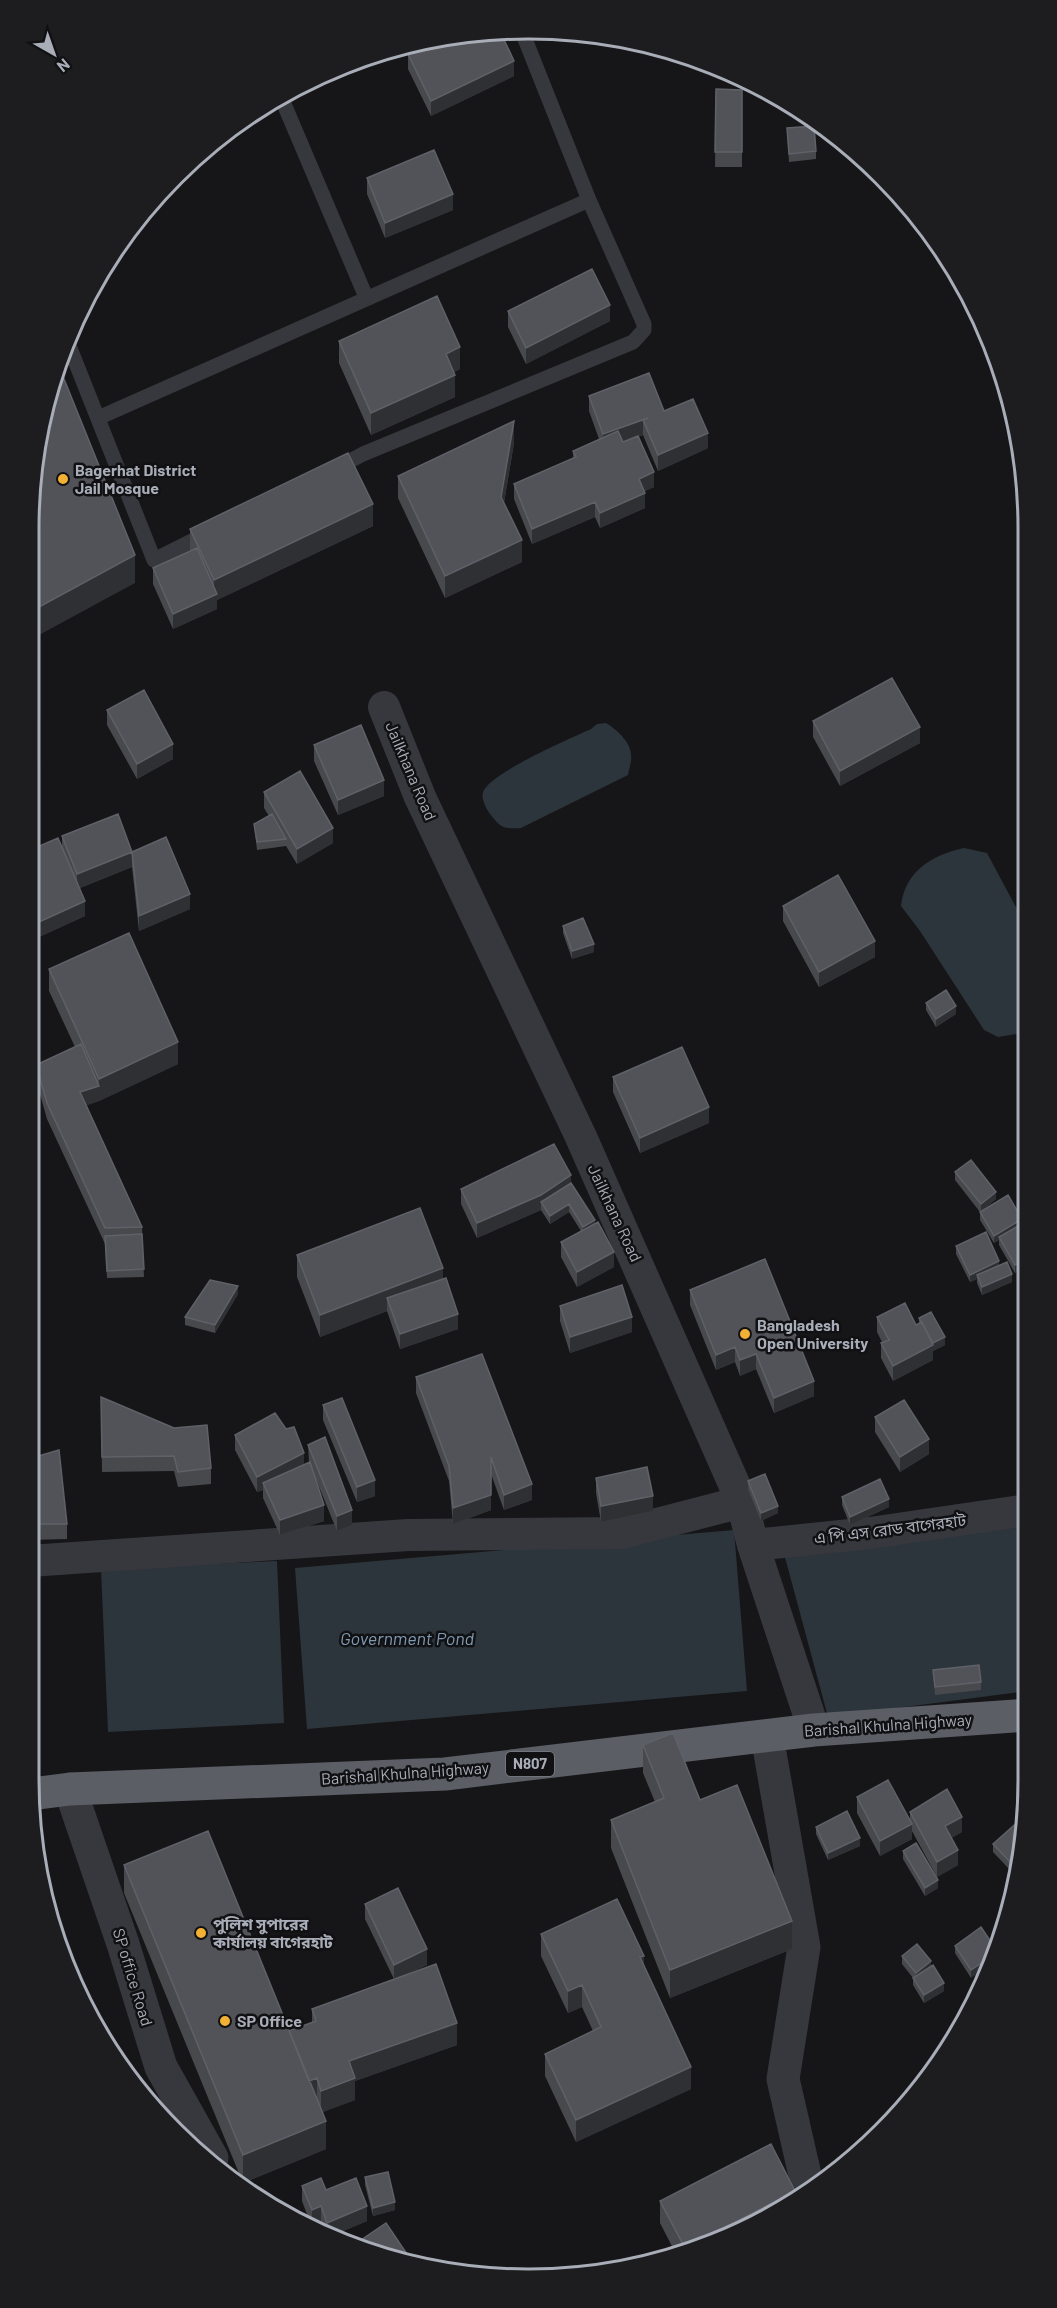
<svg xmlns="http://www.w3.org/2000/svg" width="1057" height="2308" viewBox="0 0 1057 2308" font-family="Barlow,'Noto Sans Bengali',sans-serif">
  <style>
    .water { fill: #2c353c }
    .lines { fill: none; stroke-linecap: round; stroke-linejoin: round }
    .service { stroke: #37383d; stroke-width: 15 }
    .minor { stroke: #37383d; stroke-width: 32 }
    .tertiary { stroke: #37383d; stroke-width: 33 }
    .trunk { stroke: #5b5e65; stroke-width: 33 }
    .wall { fill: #47494d }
    .shaded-wall { fill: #2f3033 }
    .building { fill: #525359; stroke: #5f6168; stroke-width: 1.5 }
    .poi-dot { fill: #f2b134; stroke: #111113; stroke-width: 2 }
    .labels { text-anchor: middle; stroke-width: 5; stroke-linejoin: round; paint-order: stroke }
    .shield { fill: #111113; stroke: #7b7e86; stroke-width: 1.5 }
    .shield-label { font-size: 15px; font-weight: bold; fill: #a8adb8 }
    .poi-label { font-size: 16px; font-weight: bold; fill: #a8adb8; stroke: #111113; text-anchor: start }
    .street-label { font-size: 16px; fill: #a8adb8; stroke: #111113 }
    .water-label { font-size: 18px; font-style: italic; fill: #7f9bb3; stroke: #111113 }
    .rim { fill: none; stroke: #a8adb8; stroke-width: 3 }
  </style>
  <rect width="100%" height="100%" fill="#161618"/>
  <path class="water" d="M606,723c10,6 25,19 25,32 1,6 -2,14 -3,20l-107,53c-18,1 -20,0 -31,-14 -4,-6 -9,-15 -7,-22 7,-19 86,-53 108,-63l6,-5z
    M964,848l23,5 39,73v105l-3,2 -25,4 -14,-7 -64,-99 -19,-25c4,-35 31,-51 63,-58z
    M1028,1522v169l-200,26 -45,-167z
    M734,1530l13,161 -440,38 -12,-161z
    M277,1561l7,162 -176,9 -7,-163z
    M34,1593l6,151 -11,1v-151z"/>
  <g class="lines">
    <path class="service" d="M281,97l85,200
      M66,338l88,222 52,-26
      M98,418l491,-218
      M335,469l28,-15 270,-112 11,-12v-6l-55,-124 -68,-171"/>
    <path class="minor" d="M384,707l36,90 161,340 161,365 11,43 61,185
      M753,1545l117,-12 158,-23
      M29,1561l379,-26 214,-2 120,-31"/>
    <path class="tertiary" d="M767,1736l37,211 -21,132 25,109
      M70,1789l53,155 38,123 51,91"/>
    <path class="trunk" d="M31,1794l39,-5 375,-15 369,-44 214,-15"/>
  </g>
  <path class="wall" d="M408,54l106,22 -83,40 -23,-47z
    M716,89l26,1v77h-27z
    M787,128l29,23v8l-27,3z
    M367,178l86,32 -68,28 -18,-44z
    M508,311l102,10 -84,43 -18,-37z
    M339,341l121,28 -6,3 1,25 -84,38 -32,-72z
    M589,396l75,15 44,37 -50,23 -15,-36 -5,2 16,50 -9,4v17l-45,20 -5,-11 -63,27 -18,-45v-15l59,-25v-8l26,-12 -10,-28z
    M514,443l-10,60 18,59 -77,36 -47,-100v-22z
    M373,526l-156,74v9l-44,20 -20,-45v-16l37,-16v-23z
    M107,710l66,49 -36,20 -30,-54z
    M813,721l107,22 -80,43 -27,-49z
    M314,745l70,51 -46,19 -24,-54z
    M264,792l69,51 -36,21 -11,-18 -29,4 -3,-26 15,-8 -5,-8z
    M62,836l70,31 -52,21 5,28 -46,21 -10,-24 -1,14v-76l34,-4z
    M132,852l58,57 -51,22 -7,-64z
    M783,906l92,51 -56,30 -36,-66z
    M563,926l31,26 -22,7 -9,-26z
    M49,969l129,95 -79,37 -13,4 56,122 2,50 -37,1 -2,-34 -58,-125 -11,-39v-15l39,-18 -26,-56z
    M926,1003l30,11 -20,13 -10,-17z
    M613,1077l96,46 -69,30 -27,-61z
    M955,1172l41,27 -12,10 38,15 5,-3v45l-12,7 -16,-28v-5l-5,3 -14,-23v-8l-25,-32z
    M571,1183l24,41 19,43 -37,20 -16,-30v-15l20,-11 -12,-19 -19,12 -9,-14 -64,28 -16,-34v-15z
    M956,1246l43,20 13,16 -30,13 -5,-12v-4l-7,3 -14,-28z
    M297,1255l146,24 15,50 -58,20 -13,-38 -67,26 -23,-60z
    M1027,1272v20l-6,-9v-8z
    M690,1290l124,106 -40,17 -18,-44 -16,7 -5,-14 -19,8 -26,-65z
    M238,1294l-23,39 -30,-8v-8z
    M560,1306l72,26 -62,21 -10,-32z
    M877,1317l39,8 3,-2v-5l26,27 -12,6v9l-40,21 -12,-23v-15l1,-1 -5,-10z
    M416,1377l116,123 -28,10 -13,-36v36l-38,14 -4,-43 -33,-88z
    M101,1397l110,71v16l-33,3 -4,-16 -72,1z
    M323,1405l52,91 -18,6 -34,-82z
    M875,1417l54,37 -29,18 -25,-40z
    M235,1435l69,29 5,-2 -1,-17 44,80 -15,6 -26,-64 13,54 -44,14 -17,-37v-8l-6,2 -22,-42z
    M28,1459l39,65v15l-39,1z
    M596,1478l57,33 -52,11 -5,-29z
    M748,1481l30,32 -17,8 -13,-32z
    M842,1497l47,10 -39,18 -8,-20z
    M933,1670l48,12v8l-46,5z
    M643,1745l57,55 92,149 -122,49 -59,-150v-28l44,-18 -12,-29z
    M857,1797l53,23v-8l52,20 -11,6 7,27 -21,12 -25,-46v8l-32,17 -23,-43z
    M1024,1824l-13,47 -18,-19v-8z
    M816,1827l44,19 -32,14 -12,-26z
    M903,1851l35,37 -13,8 -22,-37z
    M124,1865l165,166 23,-8v-14l82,-30 -29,-60v-15l62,61 -27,12 57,68 -102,36v19l-33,12 4,37 -83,34 -119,-290z
    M981,1927l-10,51 -16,-25v-7z
    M541,1934l103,31 47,124 -115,53 -31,-66v-22l48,-23 -11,-24 -14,6 -27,-57z
    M902,1956l29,11 13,24 -20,12 -11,-18v-7l-11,-14z
    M365,2177l30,33 -22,6 -8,-31z
    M302,2186l24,4 41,31 -31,13 -12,-4 -3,-9 -10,4 -9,-24z
    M795,2199l-106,54 -12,3 -17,-33v-22z"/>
  <path class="shaded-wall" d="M431,38h5l-32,15v-7z
    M514,61v15l-83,40v-15z
    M453,194v16l-68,28v-15z
    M610,305v16l-84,43v-16z
    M460,347v22l-14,7v-22z
    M455,375v22l-84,38v-22z
    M648,418l-5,2v15l-40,14v-15z
    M514,421v22l-13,77v-23z
    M708,433v15l-50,23v-16z
    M654,472v15l-15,7v-15z
    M645,493v15l-45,20v-15z
    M595,502v15l-63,27v-15z
    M373,504v22l-156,74v9l-44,20v-15l41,-19v-15z
    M522,540v22l-77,36v-22z
    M135,555v28l-107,58v-28z
    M920,727v16l-80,43v-15z
    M173,744v15l-36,20v-15z
    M384,780v16l-46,19v-15z
    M333,828v15l-36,21v-15z
    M132,852v15l-55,22v-15z
    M190,894v15l-51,22v-15z
    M85,901v15l-46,21v-15z
    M875,941v16l-56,30v-15z
    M594,944v8l-22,7v-8z
    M956,1006v8l-20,13v-8z
    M178,1042v22l-79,37 -19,7v-16l19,-6v-7z
    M709,1107v16l-69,30v-15z
    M571,1175v16l-30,11v8l-64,28v-15z
    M996,1192v7l-15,13v-8z
    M569,1204v8l-19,12v-8z
    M1022,1219v7l-23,11v3l-5,3v-7z
    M595,1220v7l-12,7v-7z
    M614,1252v15l-37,20v-15z
    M1027,1258v8l-12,7v-8z
    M999,1261v8l-22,6v4l-7,3v-7z
    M443,1268v22l-56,8v13l-67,26v-22z
    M1012,1274v8l-30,13v-8z
    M238,1286v8l-23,39v-8z
    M458,1314v15l-58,20v-15z
    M632,1317v15l-62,21v-16z
    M945,1337v8l-12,6v9l-40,21v-15z
    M735,1347v15l-19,8v-15z
    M756,1354v15l-16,7v-16z
    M814,1381v15l-40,17v-15z
    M929,1439v15l-29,18v-15z
    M304,1453v15l-41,15v7l-6,2v-15z
    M375,1480v16l-18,6v-15z
    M532,1484v16l-28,10v-15z
    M491,1495v15l-38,14v-16z
    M653,1496v15l-52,11v-16z
    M889,1499v8l-39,18v-8z
    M324,1505v16l-44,14v-15z
    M778,1506v7l-17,8v-8z
    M352,1510v15l-15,6v-15z
    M962,1817v15l-17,10v-16z
    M912,1824v15l-32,17v-15z
    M860,1838v8l-32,14v-7z
    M958,1850v15l-21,12v-15z
    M1021,1854l-1,8 -9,9v-8z
    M938,1880v8l-13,8v-8z
    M792,1921v28l-122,49v-28z
    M427,1949v16l-33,15v-15z
    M996,1953l-3,10 -22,15v-8z
    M644,1956v22l-4,-21z
    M931,1961v8l-15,12v-8z
    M944,1983v8l-20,12v-8z
    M582,1985v22l-14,6v-22z
    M457,2023v22l-102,36v19l-34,13v-22l28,-30z
    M691,2067v22l-115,53v-22z
    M317,2078v22l-10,-18z
    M326,2121v28l-83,34v-28z
    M795,2191v8l-17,14 -89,40 -4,1v-6z
    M395,2202v8l-22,6v-8z
    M321,2206v15l-9,4v-15z
    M367,2206v15l-31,13 -9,-3v-8z"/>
  <path class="building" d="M500,31l14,30 -83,40 -23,-47 36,-17z
    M716,89l26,1v62h-27z
    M814,126l2,25 -27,3 -2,-26z
    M434,150l19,44 -68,29 -18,-45z
    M592,269l18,36 -84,43 -18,-37z
    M437,296l23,51 -14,7 9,21 -84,38 -32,-72z
    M58,364l77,191 -107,58v-85l10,-97z
    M649,373l15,38 29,-12 15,34 -50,22 -15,-35 5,-2 -45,16 -14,-38z
    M514,421l-13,76 21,43 -77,36 -47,-100z
    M618,431l5,11 15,-6 16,36 -15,7 6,14 -45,20 -5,-11 -63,27 -18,-45 62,-27 -3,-6z
    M348,453l25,51 -159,76 -24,-51z
    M197,548l20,46 -44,20 -20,-46z
    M892,678l28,49 -80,44 -27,-50z
    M144,690l29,54 -36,20 -30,-54z
    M361,725l23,55 -46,20 -24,-55z
    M300,771l33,57 -36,21 -33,-57z
    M118,814l14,38 -55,22 -15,-38z
    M272,814l14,25 -29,3 -3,-18z
    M166,837l24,57 -51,22 -7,-64z
    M58,838l27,63 -46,21 -11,-25v-46z
    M838,875l37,66 -56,31 -36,-66z
    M583,918l11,26 -22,7 -9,-25z
    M129,933l49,109 -79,37 -50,-110z
    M946,990l10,16 -20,13 -10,-16z
    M81,1044l18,42 -19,6 62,135 -37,1 -58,-125 -11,-38z
    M682,1047l27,60 -69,31 -27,-61z
    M554,1144l17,31 -30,20 -64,28 -16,-34z
    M971,1160l25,32 -15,12 -26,-32z
    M571,1183l24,37 -12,7 -14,-23 -19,12 -9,-14z
    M1008,1195l14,24 -28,17 -14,-24z
    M420,1208l23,60 -123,47 -23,-60z
    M1027,1221v37l-12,7 -16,-28z
    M598,1222l16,30 -37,20 -16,-30z
    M986,1232l13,29 -29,14 -14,-29z
    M142,1234l2,35 -37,2 -2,-35z
    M765,1259l49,122 -40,17 -18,-44 -16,6 -5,-13 -19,8 -26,-65z
    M1007,1262l5,12 -30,13 -5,-12z
    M1027,1272v12l-6,-9z
    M446,1278l12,36 -58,20 -13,-36z
    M210,1280l28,6 -23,39 -30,-8z
    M622,1285l10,32 -62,20 -10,-31z
    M905,1303l11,22 6,-3 11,23 -40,21 -12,-23 8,-3 -12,-23z
    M931,1312l14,25 -12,6 -14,-25z
    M482,1354l50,130 -28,11 -13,-38v38l-38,13 -4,-42 -33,-89z
    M101,1397l73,31 33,-3 4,43 -33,4 -4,-16 -72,1z
    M342,1398l33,82 -18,7 -34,-82z
    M904,1400l25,39 -29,18 -25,-40z
    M275,1413l11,16 8,-2 10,26 -47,24 -22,-42z
    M325,1437l27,73 -15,6 -29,-71z
    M59,1450l8,74h-39v-65z
    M310,1462l14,43 -44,15 -17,-37z
    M647,1467l6,29 -52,10 -5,-28z
    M765,1474l13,32 -17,7 -13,-32z
    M880,1479l9,20 -39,18 -8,-20z
    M979,1665l2,17 -46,5 -2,-17z
    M673,1733l27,67 37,-15 55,136 -122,49 -59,-150 53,-22 -21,-53z
    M888,1780l24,44 -32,17 -23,-44z
    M947,1789l15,28 -17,9 13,24 -21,12 -27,-50z
    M847,1811l13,27 -32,15 -12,-26z
    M1020,1820l4,4 -3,30 -10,9 -18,-19z
    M208,1831l118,290 -83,34 -119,-290z
    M916,1843l22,37 -13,8 -22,-37z
    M398,1888l29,61 -33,16 -29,-61z
    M617,1899l27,57 -4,1 51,110 -115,53 -31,-66 56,-27 -19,-42 -14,6 -27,-57z
    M981,1927l16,24 -1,2 -25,17 -16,-24z
    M917,1944l14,17 -15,12 -14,-17z
    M436,1964l21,59 -108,38 6,17 -34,13 -4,-13 -8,3 -20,-50 27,-10 -4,-12z
    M933,1965l11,18 -20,12 -11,-17z
    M771,2144l24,47 -110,57 -25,-47z
    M388,2172l7,30 -22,6 -8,-31z
    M321,2178l5,12 30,-12 11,28 -40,17 -6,-17 -9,4 -10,-24z
    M386,2223l27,40 -55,-21z"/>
  <g class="poi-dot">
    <circle cx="63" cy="479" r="6"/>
    <circle cx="745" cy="1334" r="6"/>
    <circle cx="201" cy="1933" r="6"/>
    <circle cx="225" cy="2021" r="6"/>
  </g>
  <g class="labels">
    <rect class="shield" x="506" y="1752" width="48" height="24" rx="4.5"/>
    <g class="shield-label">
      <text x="530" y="1769">N807</text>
    </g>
    <g class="poi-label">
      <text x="75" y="476">Bagerhat District<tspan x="75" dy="18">Jail Mosque</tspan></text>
      <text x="757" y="1331">Bangladesh<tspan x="757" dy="18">Open University</tspan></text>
      <text x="213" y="1930">পুলিশ সুপারের<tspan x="213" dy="18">কার্যালয় বাগেরহাট</tspan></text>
      <text x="237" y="2027">SP Office</text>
    </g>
    <g class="street-label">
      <text transform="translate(411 771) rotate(67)" y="6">Jailkhana Road</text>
      <text transform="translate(615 1213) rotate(65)" y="6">Jailkhana Road</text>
      <text transform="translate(890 1529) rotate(-7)" y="6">এ পি এস রোড বাগেরহাট</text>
      <text transform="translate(888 1725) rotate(-4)" y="6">Barishal Khulna Highway</text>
      <text transform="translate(405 1773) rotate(-4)" y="6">Barishal Khulna Highway</text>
      <text transform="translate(133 1977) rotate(73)" y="6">SP office Road</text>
    </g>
    <g class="water-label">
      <text x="407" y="1645">Government Pond</text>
    </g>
  </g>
  <path d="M0 0H1057V2308H0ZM528 39H529A489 489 0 0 1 1018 528V1780A489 489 0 0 1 529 2269H528A489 489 0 0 1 39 1780V528A489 489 0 0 1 528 39Z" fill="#1d1d20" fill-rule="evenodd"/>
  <path class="rim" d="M528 39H529A489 489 0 0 1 1018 528V1780A489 489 0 0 1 529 2269H528A489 489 0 0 1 39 1780V528A489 489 0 0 1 528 39Z"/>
  <g transform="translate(54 54) rotate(140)" stroke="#111113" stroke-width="4.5" paint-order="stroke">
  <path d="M0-4.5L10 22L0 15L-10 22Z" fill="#a8adb8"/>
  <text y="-9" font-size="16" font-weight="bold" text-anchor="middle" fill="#a8adb8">N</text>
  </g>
</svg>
